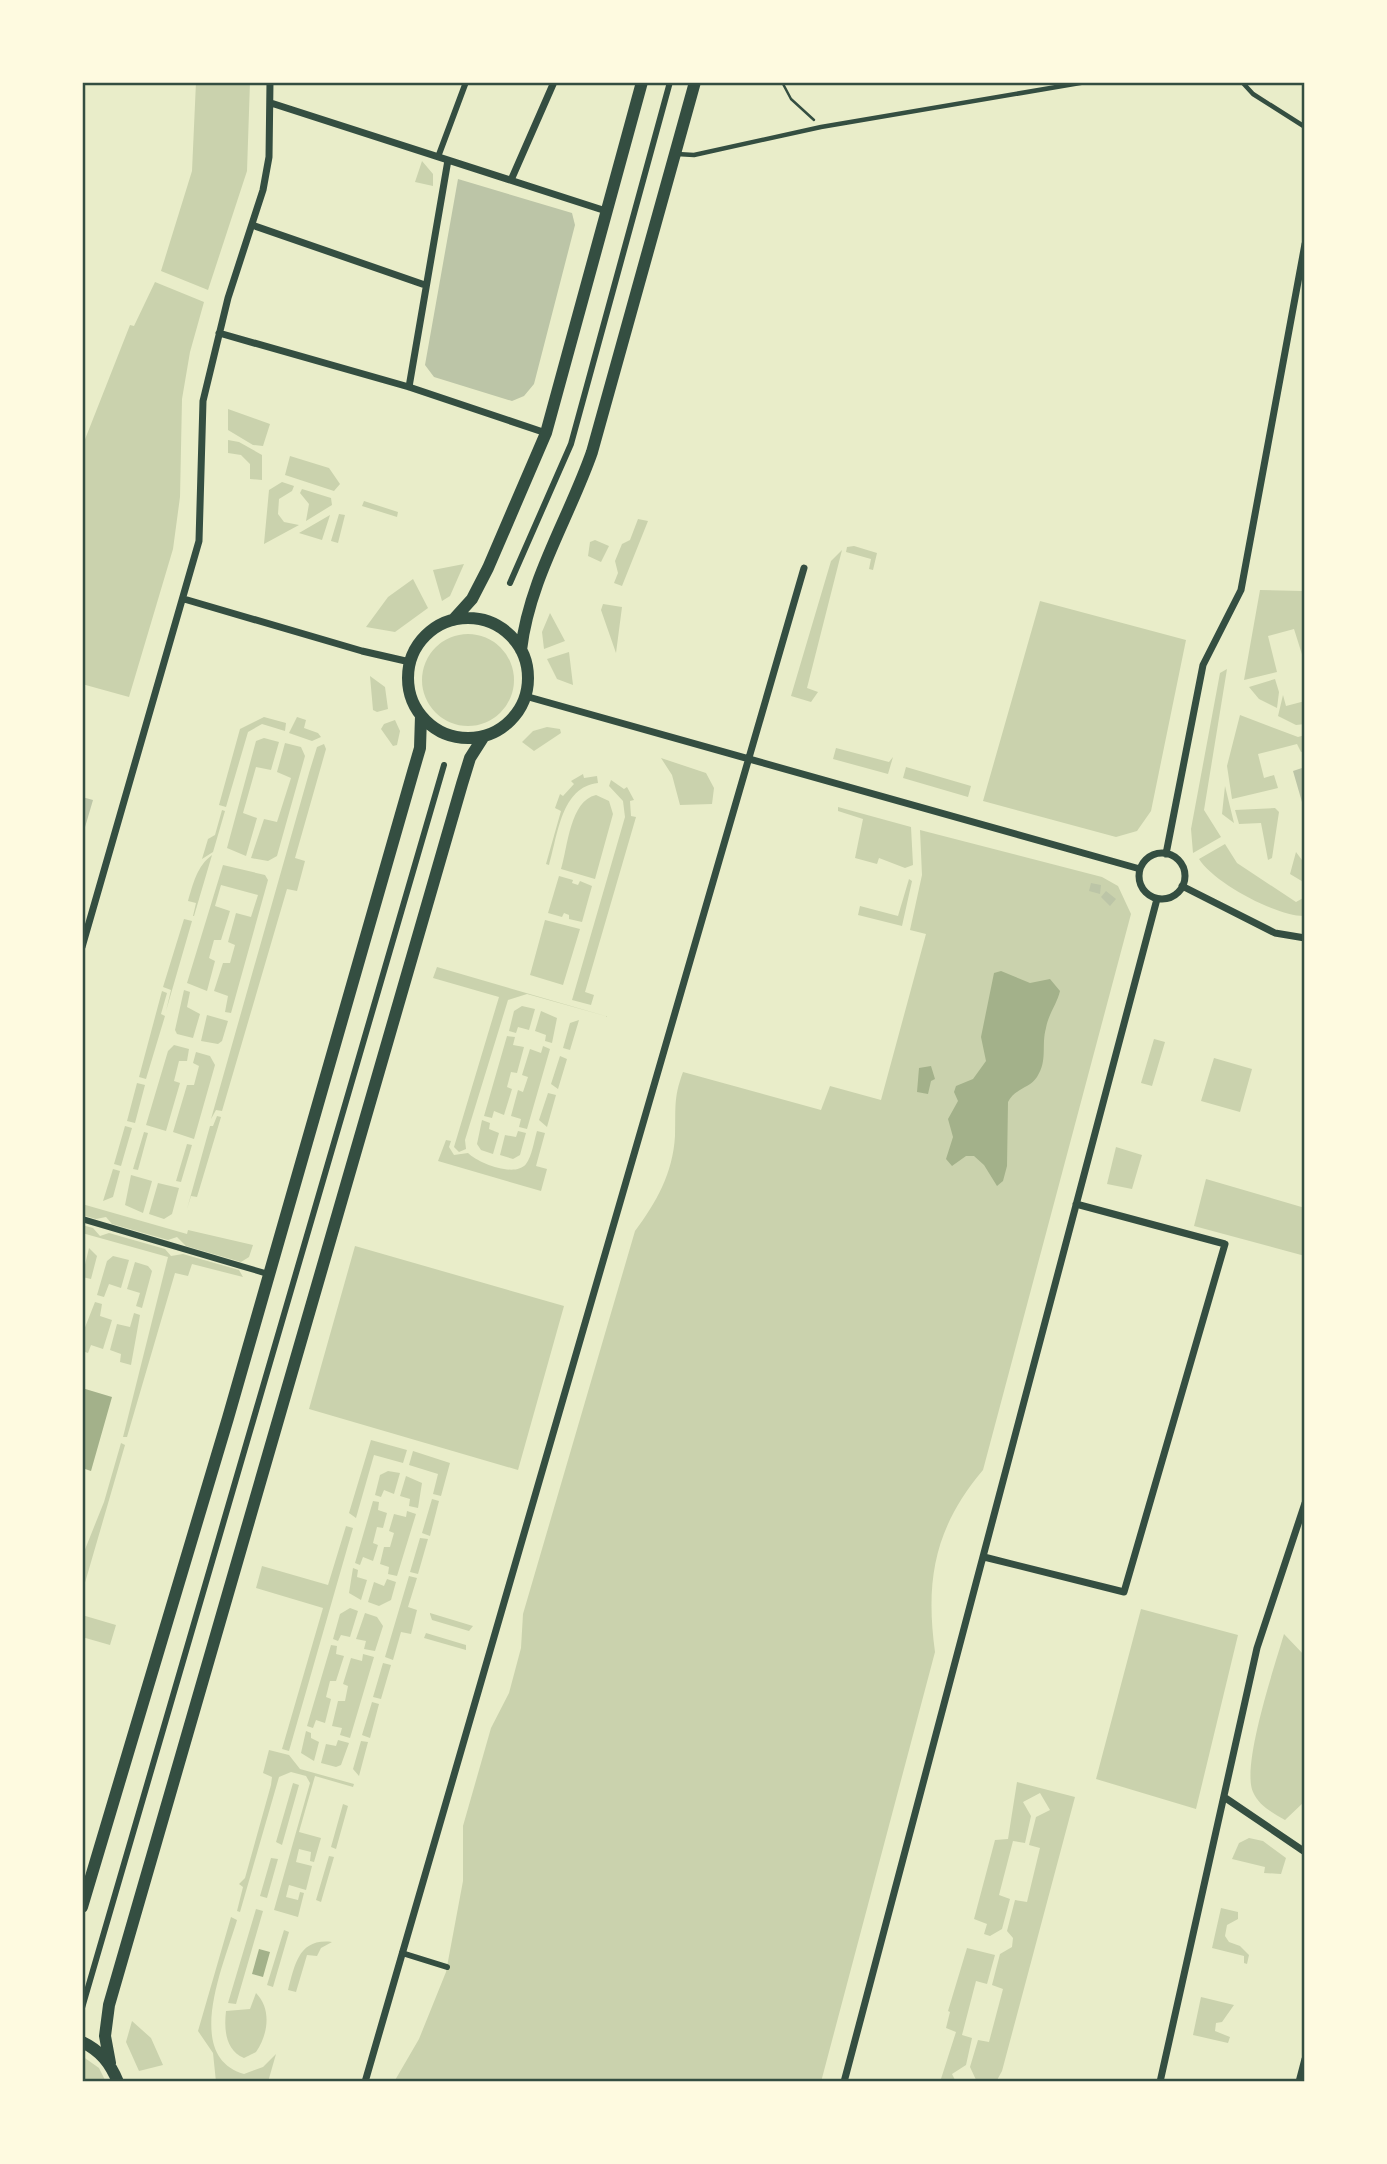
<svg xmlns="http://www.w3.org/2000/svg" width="1387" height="2164" viewBox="0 0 1387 2164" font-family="'Public Sans',sans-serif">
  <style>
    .green { fill: #cad2ad }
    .water { fill: #a3b18a }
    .building { fill: #bcc5a7 }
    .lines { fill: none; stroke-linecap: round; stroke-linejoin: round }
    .path { stroke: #344e41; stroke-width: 2.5 }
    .service { stroke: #344e41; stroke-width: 4.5 }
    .pedestrian { stroke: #344e41; stroke-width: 6 }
    .minor { stroke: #344e41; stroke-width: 7 }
    .tertiary { stroke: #344e41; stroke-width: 12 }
    .neatline { fill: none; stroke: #344e41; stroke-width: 2.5 }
  </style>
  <rect width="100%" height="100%" fill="#e9edc9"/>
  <path class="green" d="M196,82h54l-3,89 -39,119 -47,-19 31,-100z
    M422,161l11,13v12l-18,-4z
    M155,282l49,20 -14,50 -8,47 -2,98 -7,52 -44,148 -47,-13v-237l48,-122 4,1z
    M228,409l42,15 -7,22 -10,-1 -25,-15z
    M228,440l11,2 23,13v25l-12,-1v-15l-9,-9 -13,-2z
    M290,456l39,12 11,16 -6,7 -49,-16z
    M282,482l12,4 -2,5 -13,8 -1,15 6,8 15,3 -35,19 5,-54z
    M302,489l29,9 1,7 -26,16 3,-17 -9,-11z
    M364,501l34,11 -1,5 -35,-11z
    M339,514l6,1 -7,28 -7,-2z
    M330,515l-8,25 -23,-7z
    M638,519l10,2 -26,65 -8,-3 4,-10 -3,-12 7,-17 8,-4z
    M595,540l14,6 -8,16 -13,-6 2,-14z
    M854,546l23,7 -4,17 -4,-1 2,-10 -25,-7 1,-5z
    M842,550l-35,138 11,4 -7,10 -20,-6 40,-135z
    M464,564l-14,32 -8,5 -9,-31z
    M413,579l15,29 -33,24 -29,-5 22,-30z
    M1260,590l42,1 3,4v69l-11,-35 -26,7 9,36 -33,8z
    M1040,601l146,39 -35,171 -14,20 -21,6 -133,-36z
    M603,604l19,3 -6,46 -15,-43z
    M550,613l15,28 -21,8 -2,-17z
    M422 680a46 46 0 1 1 92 0a46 46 0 1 1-92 0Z
    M569,652l4,33 -16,-6 -10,-20z
    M1227,669l-23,141 17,27 -28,16 -2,-24 29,-156z
    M370,676l15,11 3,22 -11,3 -4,-2z
    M1275,679l4,13 -2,16 -18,-9 -10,-12z
    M1283,695l3,11 19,-5v23l-9,1 -18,-9z
    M1240,715l58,22 7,-2v16l-4,1 -4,-8 -39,10 6,24 10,-3 4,13 -46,11 -5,-33z
    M264,717l22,6 -1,8 -23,-7 -14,8 -22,75 -7,-2 21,-76z
    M297,717l9,3 -2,8 14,5 3,4 -9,4 -23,-8z
    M395,720l5,11 -3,14 -4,1 -12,-17 3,-5z
    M547,727l13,2 1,4 -27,18 -12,-9 11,-11z
    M264,738l15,4 -8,28 -15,-3 -13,46 14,5 -11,38 -19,-8 29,-107z
    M285,743l16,4 4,9 -28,100 -9,5 -17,-3 13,-39 13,3 14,-44 -14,-6z
    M324,744l2,5 -31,109 10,3 -8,30 -10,-2 -65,222 -6,-1 -5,9 98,-346 8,-26z
    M836,748l53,14 4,-5 -5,17 -55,-15z
    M661,758l45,15 8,15 -2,16 -32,1 -8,-30z
    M906,767l65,19 -3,11 -65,-19z
    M583,774l1,4 13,-2 1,7c-37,4 -40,52 -49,82l-3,-1 15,-53 -6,-3 5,-14 3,2 11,-12 -3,-3z
    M611,780l13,9 3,-2 7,13 -4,1 1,15 5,1 -51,175 9,3 -3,10 -19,-5 53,-183 -2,-16 -14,-15z
    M1225,786l9,37 -12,-9z
    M596,795l13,6 4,13 -18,65 -34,-10c7,-23 9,-68 35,-74z
    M838,807l73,20 2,38 -8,3 -26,-10 -2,6 -22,-6 8,-39 -25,-8z
    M1275,808l4,4 -7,46 -4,2 -7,-37 -22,1 -4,-14z
    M222,810l3,1 -12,41 -11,7 6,-20 7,-4z
    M920,830l182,47 16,9 13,28 -148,556c-48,57 -58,109 -48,182l-114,430h-427l25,-43 27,-67 17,-91v-55l28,-98 18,-35 12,-45 2,-34 112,-383c21,-28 38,-58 40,-95 1,-27 -2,-37 8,-64l138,38 9,-24 51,14 45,-166 -16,-4 12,-55z
    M1225,844l12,19 59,39 9,-5v19c-28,1 -92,-34 -106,-57z
    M1296,852l9,12v19l-15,-9z
    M212,855l-18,61h-1l3,-13 -8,-2c5,-17 9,-35 24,-46z
    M223,865l42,10 3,5 -37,133 -6,-1 3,-16 -14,-5 9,-28h7l5,-18 -7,-3 8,-29 15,4 7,-22 -37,-10 -6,21 15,5 -9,29h-7l-5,18 6,3 -8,30 -20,-8z
    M559,876l14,4 -1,3 6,2 2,-4 12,5 -10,36 -13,-3v-4l-5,-2 -2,4 -14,-4z
    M909,879l3,2 -10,45 -44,-11 2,-9 38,10z
    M184,919l8,2 -26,90 5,-21 -8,-3z
    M545,920l35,9 -17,56 -33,-10z
    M437,967l172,50 -82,-23 -19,6 -43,140 1,9 -7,3 -5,-5 45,-150 -66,-19z
    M184,990l6,2 -3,15 13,7 -7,24 -16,-4 -2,-4z
    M162,991l5,2 -6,21 4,2 -19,63 -7,-2z
    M522,1006l13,3 -6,21 -11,-3 -2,6 -7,-2 5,-20z
    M541,1011l16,7 -5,25 -7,-2 1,-6 -11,-4z
    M207,1015l21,6 -6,20 -4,3 -17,-3z
    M579,1020l-9,30 -7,-2 7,-25z
    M507,1036l8,1 -2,8 11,2 -7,26 -6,-1 -4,15 5,2 -8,26 -10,-4 -2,7 -8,-2z
    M1154,1039l11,3 -13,44 -11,-3z
    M174,1045l15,4 -2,12h-8l-5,20 6,2 -14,48 -20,-6 22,-74z
    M543,1046l7,3 -23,80 -8,-2 2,-8 -10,-3 7,-26 5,2 5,-15 -6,-2 8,-26 11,4z
    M196,1052l14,4 5,9 -21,74 -21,-7 14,-47h7l5,-19 -6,-3z
    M560,1056l7,3 -9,30 -7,-5z
    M1214,1058l38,11 -12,43 -39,-11z
    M137,1083l8,2 -10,38 -8,-2z
    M548,1093l8,2 -9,32 -8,-7z
    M217,1116l4,1 -24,80 -6,-1 -4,13 23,-83h3z
    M482,1120l8,3 -1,6 10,4 -6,21 -12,-4 -4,-6z
    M125,1126l7,2 -11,38 -7,-2z
    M518,1131l8,2 -6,22 -7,4 -13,-4 5,-20 11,2z
    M537,1131l8,2 -9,33 11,3 -6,22 -103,-30 8,-21 5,1 -2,6 5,8 14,-2c10,10 47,25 58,11 6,-8 8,-23 11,-33z
    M144,1132l4,1 -10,37 -5,-1z
    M187,1144l5,1 -11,37 -5,-1z
    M1116,1147l26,8 -10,34 -25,-5z
    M113,1169l7,2 -7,26 -10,4z
    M131,1175l21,6 -9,32 -18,-8z
    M1206,1179l99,29v48l-111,-30z
    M158,1183l21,5 -7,26 -8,5 -15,-5z
    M82,1204l105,30 1,-4 65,15 -4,12 -8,5 -55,-16 -9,-9 -9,3 -56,-16 -6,-7 -10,2 -14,-4z
    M82,1225l11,3 7,8 9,-3 56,16 6,7 12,-2 56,16 4,7 -51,-13 -4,12 -13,-3 -48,164h-4l45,-180 -86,-24z
    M355,1246l209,60 -46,164 -209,-61z
    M89,1248l8,8 -6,23 -9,-2z
    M113,1256l16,4 -8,28 -12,-4 -5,13 -7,-2 10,-34z
    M135,1262l13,4 4,5 -10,37 -6,-2 4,-13 -13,-4z
    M95,1302l7,2 -2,12 12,4 -9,29 -12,-4 -3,8 -6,-2v-16z
    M134,1313l6,2 -9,50 -11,-3 1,-8 -11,-4 7,-26 13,3z
    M371,1440l36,10 -4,13 -29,-8 -18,63 -7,-5z
    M121,1443l4,2 -43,148v-36l22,-55z
    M413,1451l37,12 -9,33 -8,-2 5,-20 -29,-9z
    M388,1471l12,2 -6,21 -10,-4 -3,7 -6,-2 5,-20z
    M406,1476l16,7 -4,25 -9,-2 1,-7 -10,-3z
    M432,1499l7,2 -9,35 -8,-3z
    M373,1501l6,1 -1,8 9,3 -4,15 -6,-1 -4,16 5,2 -5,16 -10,-4 -3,8 -5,-2z
    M407,1511l9,3 -19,62 -9,-2 1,-7 -9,-3 4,-17h6l4,-14 -5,-2 5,-17 12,3z
    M346,1526l7,2 -64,223 -7,-2 41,-141 -67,-20 6,-22 66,19z
    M420,1538l8,1 -10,35 -8,-2z
    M353,1568l5,2 -1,7 10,3 -6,20 -12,-7z
    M409,1576l8,2 -9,29 9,3 -6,24 -10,-2 -8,28 -8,-3z
    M387,1579l9,3 -5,18 -12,6 -11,-4 6,-20 10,4z
    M350,1608l8,3 -8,26 -9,-2 -3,6 -5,-2 7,-25z
    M1141,1609l97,26 -42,174 -100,-30z
    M365,1613l12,4 6,9 -8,25 -11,-2 2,-8 -10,-2z
    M430,1614v-1l43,13 -4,5 -37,-11z
    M82,1615l34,10 -6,20 -28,-8z
    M426,1633l40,12v5l-42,-12z
    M1284,1634l21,22v145l-20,19c-12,-7 -26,-14 -32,-28 -12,-26 22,-127 31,-158z
    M331,1645l6,1 -1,8 8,2 -8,25h-6l-4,16 5,2 -6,24 -9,-3 -3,8 -6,-2z
    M363,1654l11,3 -24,81 -10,-3 2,-7 -10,-2 6,-25h7l3,-15 -5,-2 8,-26 11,3z
    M383,1663l8,2 -10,34 -8,-2z
    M372,1702l7,2 -9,34 -8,-3z
    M306,1731l5,2v5l8,4 -5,19 -13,-8z
    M338,1740l11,3 -8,22 -5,2 -15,-4 5,-19 10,2z
    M361,1741l7,1 -9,34 -6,-7z
    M269,1750l20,5 11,14 54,15 -1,3 -38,-11 -16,56 22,6 -7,24 -4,-1 1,-9 -12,-3 -3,13 16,4 -6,24 -17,-5 -3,12 12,3 2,-8 4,1 -6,24 -24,-7 36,-127 -4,-7 -15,-4 -12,5 -39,135 -3,-1 6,-24 -4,-3 6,-6 26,-93 1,-8 -9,-4z
    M1017,1782l58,15 -73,274 -6,11h-19l-7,-15 8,-27 11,2 14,-53 -11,-4 8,-31 12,-7 1,-9 -6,-7 8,-31 12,2 13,-54 -11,-3 7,-28 14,-7 -10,-17 -17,9 8,14 -6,27 -12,-2 -14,54 11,4 -8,30 -12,7 -6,-2 3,-10 -13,-5 21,-79 13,-1z
    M293,1783l6,2 -17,60 -6,-3z
    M343,1804l5,2 -12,43 -5,-2z
    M1249,1838l14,3 23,17 -5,16 -17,-1 1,-6 -33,-8 7,-16z
    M329,1856l5,1 -13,45 -5,-2z
    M271,1858l7,1 -11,39 -7,-2z
    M1221,1908l17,4v7l-11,6 -2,11 4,6 11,4 9,9 -2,9 -3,-1v-7l-32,-8z
    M256,1909l7,2 -27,93 -8,-1z
    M231,1917l6,3c-12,42 -55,136 7,154l19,-7 13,-13 -8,28h-52l-3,-29 -15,-22z
    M284,1930l5,2 -16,55 -6,-2z
    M332,1942l-11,6 -4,8 -10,-1 -11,37 -8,-2c7,-26 11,-52 44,-48z
    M967,1948l28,7 -8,29 -11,-3 -14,54 10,3 -6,27 -14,9 4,8h-16l16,-50 -10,-4 4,-16 -2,-1z
    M256,1993c16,16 12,42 0,59l-12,6c-19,-8 -20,-29 -18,-47l24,-2z
    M1201,1997l33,8 -12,17 -6,1 -1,8 15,6 -2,6 -35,-8z
    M132,2021l19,17 12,27 -24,6 -13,-29z
    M82,2056l17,12 7,14h-24z"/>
  <path class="water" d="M1001,971l29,12 20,-4 10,12c-3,13 -12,24 -14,37 -5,18 2,32 -9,49 -7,11 -23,12 -29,25l-1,64 -4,15 -6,5 -13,-21 -10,-9h-8l-14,10 -6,-7 7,-22 -5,-18 10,-18 -4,-9 2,-6 17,-7 13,-18 -5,-24 13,-64z
    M931,1066l4,13 -4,2 -3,13 -11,-2 2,-24z
    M82,1388l30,9 -21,74 -9,-3z
    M259,1949l11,3 -7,25 -11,-3z"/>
  <path class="building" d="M458,179l114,34 3,12 -41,159 -10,12 -12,5 -78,-24 -9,-12z
    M1305,767v42h-1l-11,-38z
    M82,797l11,3 -10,34h-1z
    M1091,883l10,2 -1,9 -11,-3z
    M1106,891l10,8 -6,7 -9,-9z"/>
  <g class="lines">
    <path class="path" d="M782,82l9,17 23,21"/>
    <path class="service" d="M1242,82l11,12 52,33
      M677,154l17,1 127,-28 265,-45"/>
    <path class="pedestrian" d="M438,157l28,-75
      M510,583l61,-139 99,-362
      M82,1219l186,55
      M402,1953l45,14
      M82,2008l362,-1243"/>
    <path class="minor" d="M271,103l335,108
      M511,180l43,-98
      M252,225l173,60
      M219,333l190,54 137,46
      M409,387l39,-227
      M184,599l178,52 48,11
      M525,696l615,173
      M1139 876a23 23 0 1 1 46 0a23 23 0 1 1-46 0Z
      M1166,854l37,-189 38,-75 64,-346
      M1182,886l93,47 30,5
      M82,947l117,-406 4,-140 25,-103 35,-108 6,-33 1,-75
      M984,1557l140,35 101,-348 -149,-40
      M1224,1797l81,55
      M365,2082l439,-1514
      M844,2082l313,-1183
      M1160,2082l97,-434 48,-145
      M1299,2082l6,-23"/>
    <path class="tertiary" d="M408 678a60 60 0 1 1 120 0a60 60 0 1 1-120 0Z
      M453,620l19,-21 16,-31 58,-135 96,-351
      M521,650c8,-70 48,-132 71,-198l103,-370
      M82,1907l146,-489 185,-646 7,-24 1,-32
      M82,2042c19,9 28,21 36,40
      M110,2063l-5,-27 4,-31 353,-1221 8,-26 14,-22"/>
  </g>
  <rect width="1387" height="2164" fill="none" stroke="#fefae0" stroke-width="168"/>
  <rect x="84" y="84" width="1219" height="1996" class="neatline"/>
</svg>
